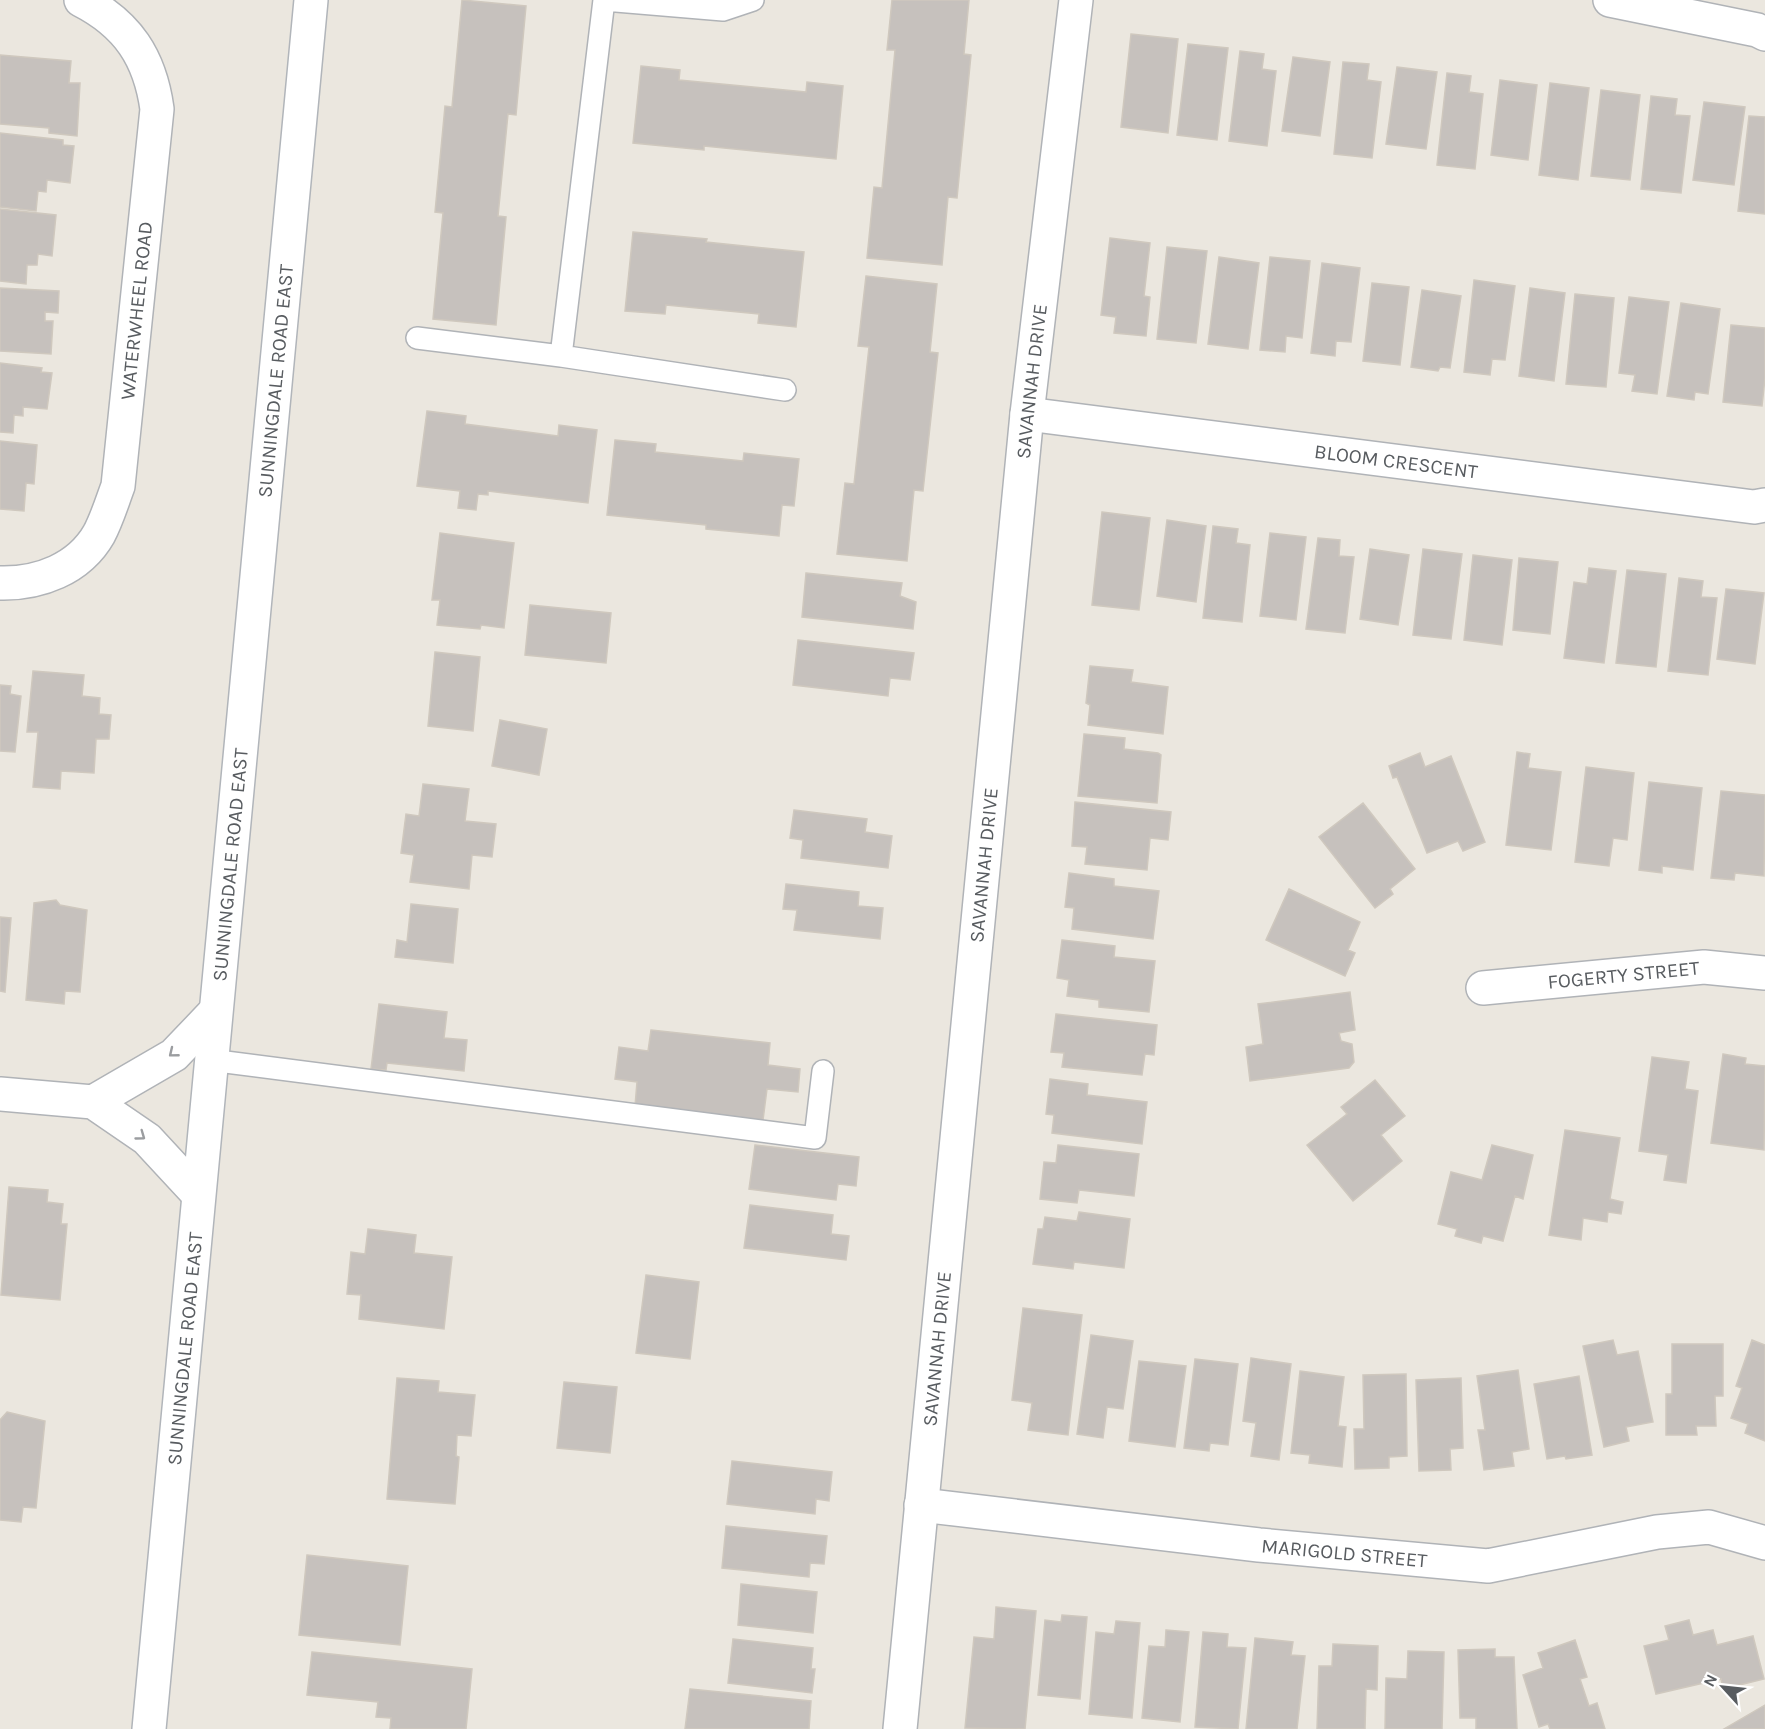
<svg xmlns="http://www.w3.org/2000/svg" width="1765" height="1729" viewBox="0 0 1765 1729" font-family="Karla,sans-serif">
  <style>
    .building { fill: #c6c1bd; stroke: #cfc8be; stroke-width: 1.5 }
    .lines { fill: none; stroke-linecap: round; stroke-linejoin: round }
    .lane-casing { stroke: #b0b3b7; stroke-width: 24 }
    .street-casing { stroke: #b0b3b7; stroke-width: 36 }
    .secondary-casing { stroke: #b1b5ba; stroke-width: 36 }
    .lane { stroke: #fff; stroke-width: 21 }
    .street { stroke: #fff; stroke-width: 33 }
    .secondary { stroke: #fff; stroke-width: 33 }
    .oneway { stroke: #9b9da0 }
    .labels { text-anchor: middle; stroke-width: 4.5; stroke-linejoin: round; paint-order: stroke }
    .street-label { font-size: 20px; fill: #585c60; stroke: #fff }
  </style>
  <rect width="100%" height="100%" fill="#ebe7df"/>
  <path class="building" d="M462,0l64,6 -10,109 -8,-1 -10,102 8,1 -10,108 -63,-6 10,-106 -8,-1 10,-106 7,1z
    M892,0h77l-5,54 7,1 -14,143 -9,-1 -6,68 -75,-7 7,-71 8,1 13,-138h-8z
    M1131,34l47,5 -10,94 -47,-6z
    M1188,44l40,4 -11,92 -40,-5z
    M1240,51l24,3 -2,15 14,2 -9,75 -38,-5z
    M0,55l71,6 -2,22h11l-3,53 -28,-3v-5l-49,-4z
    M1293,57l37,5 -10,74 -38,-5z
    M1343,62l26,2 -2,16 14,2 -9,76 -38,-4z
    M641,66l39,4 -1,10 127,12 1,-10 36,4 -7,73 -132,-13v4l-71,-7z
    M1397,67l40,5 -11,77 -40,-5z
    M1447,73l24,3 -2,16 14,2 -8,75 -38,-4z
    M1500,80l37,5 -9,75 -37,-5z
    M1550,83l39,5 -11,92 -39,-5z
    M1601,90l39,5 -10,85 -39,-4z
    M1651,96l26,3 -2,16 15,1 -9,77 -40,-4z
    M1704,102l41,5 -11,78 -41,-5z
    M1749,116l16,1v97l-27,-3z
    M0,133l63,7v5l11,1 -4,37 -23,-3 -1,12 -8,-1 -2,20 -36,-4z
    M0,209l56,6 -4,41 -14,-2 -1,11h-10l-1,19 -26,-3z
    M633,232l74,7 -1,3 98,10 -8,75 -38,-4 1,-9 -93,-9 -1,9 -40,-3z
    M1110,238l40,5 -6,53 6,1 -4,39 -32,-3 2,-16 -15,-2z
    M1167,247l40,4 -11,92 -39,-4z
    M1219,257l40,6 -11,86 -40,-5z
    M1270,257l40,4 -8,77 -16,-2 -1,16 -25,-2z
    M1322,263l38,5 -9,74 -15,-1 -1,15 -24,-3z
    M866,276l71,8 -7,68 8,1 -15,138 -9,-1 -7,71 -70,-7 8,-71 9,1 15,-137 -11,-1z
    M1474,280l41,6 -10,74 -13,-1 -2,16 -26,-3z
    M1372,283l37,4 -9,78 -37,-4z
    M0,288l59,3 -1,22 -13,-1v9h8l-2,33 -51,-3z
    M1530,288l35,5 -11,88 -35,-5z
    M1422,290l39,6 -11,72 -10,-1 -2,4 -27,-4z
    M1575,294l39,4 -8,89 -40,-3z
    M1629,297l40,5 -12,92 -25,-3 3,-16 -16,-2z
    M1681,303l39,6 -12,85 -13,-2 -1,8 -27,-4z
    M1731,325l34,3v50l-3,28 -39,-4z
    M0,363l42,5 -1,4 11,1 -5,36 -24,-2v9l-9,-1 -1,18 -13,-1z
    M427,411l39,5 -1,8 93,12 1,-11 38,5 -9,73 -100,-12v4l-10,-1 -2,16 -18,-2 2,-17 -43,-5z
    M615,440l41,4 -1,8 88,9 1,-8 55,6 -5,47 -12,-1 -3,31 -73,-7v-4l-99,-10z
    M0,441l37,4 -3,39 -8,-1 -2,28 -24,-2z
    M1102,512l48,6 -11,92 -47,-5z
    M1167,520l39,6 -10,76 -39,-6z
    M1213,526l25,3 -2,14 14,2 -8,77 -39,-4z
    M440,533l74,10 -10,85 -23,-3 -1,4 -43,-4 3,-25h-8z
    M1270,533l36,4 -10,83 -36,-4z
    M1318,538l22,2 -1,16 15,1 -9,76 -39,-4z
    M1370,549l39,6 -11,70 -38,-6z
    M1423,549l39,5 -11,85 -38,-4z
    M1473,555l39,5 -10,85 -38,-5z
    M1519,558l39,4 -8,72 -37,-4z
    M1589,568l27,3 -12,92 -40,-5 10,-76 13,2z
    M1627,570l39,4 -10,93 -40,-4z
    M806,573l96,10 -2,13 16,6 -3,27 -111,-12z
    M1679,578l24,3 -2,16 16,1 -9,77 -40,-4z
    M1726,589l38,4 -9,71 -38,-5z
    M530,605l81,8 -5,50 -81,-8z
    M798,640l116,13 -4,27 -20,-2 -2,18 -95,-11z
    M435,652l45,5 -7,74 -45,-5z
    M1090,666l43,4 -2,12 37,5 -5,47 -75,-9 2,-20 -4,-2z
    M33,671l51,4 -2,21 18,2 -1,16 12,1 -2,24h-13l-2,34 -33,-2 -1,18 -27,-2 5,-55h-11z
    M0,685l11,1 -1,8 11,2 -6,56 -15,-1z
    M500,720l47,9 -8,46 -47,-9z
    M1084,734l41,4 -1,11 34,4 3,2 -4,48 -79,-7z
    M1517,752l13,2 -2,14 33,4 -10,78 -45,-5z
    M1420,753l5,14 26,-11 34,86 -22,9 -5,-10 -31,12 -30,-76 -4,1 -4,-12z
    M1586,767l48,6 -7,67 -14,-2 -4,28 -34,-4z
    M1649,782l53,6 -9,82 -31,-4v7l-23,-3z
    M423,784l46,5 -4,32 31,3 -4,33 -20,-2 -3,34 -59,-7 4,-27 -13,-2 5,-39 13,2z
    M1721,791l44,4 -1,81 -29,-3 -1,7 -23,-2z
    M1075,802l96,10 -3,28 -18,-2 -3,32 -62,-6 2,-17 -15,-1z
    M1363,803l52,66 -25,20 3,5 -18,14 -56,-71z
    M794,810l73,9 -2,13 27,4 -4,32 -87,-10 2,-18 -13,-2z
    M1069,873l45,6v7l45,5 -6,48 -81,-10 2,-21 -9,-1z
    M786,884l73,8 -1,14 25,2 -3,31 -86,-9 3,-20 -14,-1z
    M1289,889l71,33 -12,28 7,3 -10,23 -79,-36z
    M56,900l4,5 27,5 -7,82 -15,-1 -1,13 -38,-4 8,-97z
    M411,904l47,5 -5,54 -58,-6 2,-17 10,2z
    M0,917l11,1 -6,74 -5,-1z
    M1062,940l53,6 -1,11 41,4 -6,51 -50,-5v-7l-32,-4 2,-16 -12,-2z
    M1350,992l5,38 -16,3 2,8 11,3 2,18 -5,6 -99,13 -4,-34 17,-3 -5,-40z
    M379,1004l68,8 -3,26 23,2 -3,31 -77,-8 -1,7 -15,-1z
    M1056,1014l101,11 -3,30 -9,-1 -3,21 -80,-8 2,-14 -13,-1z
    M651,1030l119,13 -2,22 32,4 -2,23 -31,-3 -4,31 -128,-14 2,-24 -22,-3 4,-32 29,4z
    M1723,1054l23,4 -1,6 20,2 -1,84 -53,-7z
    M1652,1057l37,5 -4,27 13,2 -12,92 -22,-3 4,-25 -29,-4z
    M1050,1079l38,5 -1,11 60,7 -5,42 -90,-11 2,-18 -8,-1z
    M1375,1080l30,36 -24,19 21,26 -49,40 -46,-56 40,-31 -6,-7z
    M1565,1130l55,8 -10,61 13,3 -2,12 -13,-2 -1,10 -24,-4 -2,22 -32,-5z
    M755,1145l104,12 -3,29 -18,-2 -2,16 -87,-11z
    M1058,1145l81,9 -5,42 -55,-6 -2,13 -37,-4 4,-37 12,1z
    M1492,1145l41,10 -10,44 -8,-3 -12,45 -20,-5 -2,7 -26,-7 2,-7 -19,-5 13,-52 31,8z
    M9,1187l39,3 -1,12 16,2 -2,20h6l-7,76 -59,-5z
    M750,1205l83,10 -2,19 18,2 -3,24 -102,-12z
    M1079,1212l51,7 -6,49 -50,-6 -1,7 -40,-5 5,-35h5l2,-12 32,4z
    M368,1229l48,6 -2,18 38,4 -8,72 -85,-10 2,-24 -14,-1 4,-42 14,2z
    M646,1275l53,7 -9,77 -54,-6z
    M1023,1308l59,7 -14,120 -40,-5 4,-27 -20,-3z
    M1091,1335l42,6 -10,68 -16,-2 -4,31 -26,-4z
    M1613,1340l4,15 21,-4 15,71 -27,5 3,14 -25,6 -21,-101z
    M1752,1340l13,5v96l-20,-8 3,-9 -17,-6 11,-30 -6,-2z
    M1672,1344h51v52h-8l1,30h-20l1,9h-31v-41h6z
    M1251,1358l40,6 -12,96 -28,-4 5,-33 -13,-2z
    M1195,1359l43,5 -10,81 -18,-2 -1,8 -25,-3z
    M1139,1361l47,5 -11,81 -46,-6z
    M1518,1370l11,79 -17,3 2,14 -30,4 -6,-40h7l-8,-54z
    M1300,1371l44,6 -6,49 8,1 -4,40 -33,-4 1,-8 -19,-2z
    M1406,1374l1,82 -18,1v11l-34,1 -1,-40h10l-1,-54z
    M1579,1376l13,79 -26,4 -1,-3 -18,3 -13,-75z
    M397,1378l42,3 -1,11 37,3 -4,41 -14,-1 -1,21 3,1 -4,47 -68,-5z
    M1461,1378l2,70 -13,1 1,21 -32,1 -3,-91z
    M564,1382l53,5 -7,66 -53,-5z
    M7,1412l38,9 -9,87 -13,-1 -2,15 -21,-2v-100z
    M732,1461l100,11 -3,29 -13,-2 -1,15 -88,-10z
    M726,1526l101,10 -3,28 -14,-1 -1,14 -87,-9z
    M307,1555l101,11 -8,79 -101,-10z
    M741,1584l76,8 -4,41 -75,-8z
    M996,1607l40,4 -11,118 -60,-1 9,-91 20,2z
    M1062,1615l25,2 -7,82 -42,-4 7,-75 16,2z
    M1689,1620l4,15 20,-5 4,15 36,-9 11,43 -41,10 -2,-10 -65,15 -12,-48 25,-6 -4,-14z
    M1116,1621l24,2 -8,95 -43,-4 7,-82 18,2z
    M1166,1630l23,2 -9,90 -38,-4 7,-72 16,1z
    M1203,1632l25,2 -1,13 19,1 -8,81 -43,-2z
    M1255,1638l38,4 -2,13 14,1 -8,73h-51z
    M733,1639l80,9 -2,21h4l-3,24 -84,-10z
    M1575,1640l12,37 -7,2 9,27 8,-3 8,26h-55l-2,-5 -9,3 -16,-52 20,-7 -5,-15z
    M1333,1644l45,2 -1,44 -11,-1 -1,40h-48l2,-63h13z
    M1495,1649v8h19l3,72h-41v-11h-16l-2,-68z
    M1408,1651l36,1 -2,77h-57l1,-51 21,1z
    M312,1652l160,17 -6,60h-76l1,-11 -15,-1 2,-15 -71,-7z
    M690,1689l121,12 -2,28h-124z
    M1765,1705v24h-41z"/>
  <g class="lines">
    <g class="lane-casing">
      <path id="lane" d="M753,0l-30,10 -119,-10 -43,356 224,34
        M417,338l144,18
        M210,1060l605,78 8,-67"/>
    </g>
    <g class="street-casing">
      <g id="street">
        <path d="M1610,0l147,30 8,4"/>
        <path id="s1" d="M1027,414l727,93 11,-2"/>
        <path id="s2" d="M0,583c39,1 79,-14 99,-49 8,-15 13,-32 19,-48l39,-377c-7,-51 -29,-85 -76,-109"/>
        <path id="s3" d="M1483,988l221,-21 61,6"/>
        <path d="M0,1094l93,8 54,37 51,55"/>
        <path d="M93,1102l81,-47 41,-43"/>
        <path id="s4" d="M921,1505l338,40 229,21 169,-34 52,-5 56,16"/>
        <path id="s5" d="M900,1729l127,-1315 49,-414"/>
      </g>
    </g>
    <g class="secondary-casing">
      <g id="secondary">
        <path id="s6" d="M149,1729l162,-1729"/>
      </g>
    </g>
    <use href="#lane" class="lane"/>
    <use href="#street" class="street"/>
    <use href="#secondary" class="secondary"/>
  </g>
  <defs><path id="oneway-chevron" d="M-2-3.5L2.5 0L-2 3.5" fill="none" stroke-width="1.6" stroke-linecap="round" stroke-linejoin="round" transform="scale(1.5)"/></defs>
  <g class="oneway">
    <use href="#oneway-chevron" transform="translate(173 1053) rotate(141)"/>
    <use href="#oneway-chevron" transform="translate(141 1136) rotate(36)"/>
  </g>
  <g class="labels">
    <g class="street-label">
      <text dy="7" stroke="none"><textPath href="#s2" startOffset="344">WATERWHEEL ROAD</textPath></text>
      <text dy="7" stroke="none"><textPath href="#s5" startOffset="1354">SAVANNAH DRIVE</textPath></text>
      <text dy="7" stroke="none"><textPath href="#s6" startOffset="1354">SUNNINGDALE ROAD EAST</textPath></text>
      <text dy="7" stroke="none"><textPath href="#s1" startOffset="372">BLOOM CRESCENT</textPath></text>
      <text dy="7" stroke="none"><textPath href="#s6" startOffset="868">SUNNINGDALE ROAD EAST</textPath></text>
      <text dy="7" stroke="none"><textPath href="#s5" startOffset="868">SAVANNAH DRIVE</textPath></text>
      <text dy="7" stroke="none"><textPath href="#s3" startOffset="141">FOGERTY STREET</textPath></text>
      <text dy="7" stroke="none"><textPath href="#s6" startOffset="382">SUNNINGDALE ROAD EAST</textPath></text>
      <text dy="7" stroke="none"><textPath href="#s5" startOffset="382">SAVANNAH DRIVE</textPath></text>
      <text dy="7" stroke="none"><textPath href="#s4" startOffset="426">MARIGOLD STREET</textPath></text>
    </g>
  </g>
  <g transform="translate(1723 1687) rotate(297)" stroke="#ffffff" stroke-width="4.5" paint-order="stroke">
  <path d="M0-4.5L10 22L0 15L-10 22Z" fill="#585c60"/>
  <text y="-9" font-size="16" font-weight="bold" text-anchor="middle" fill="#585c60">N</text>
  </g>
</svg>
